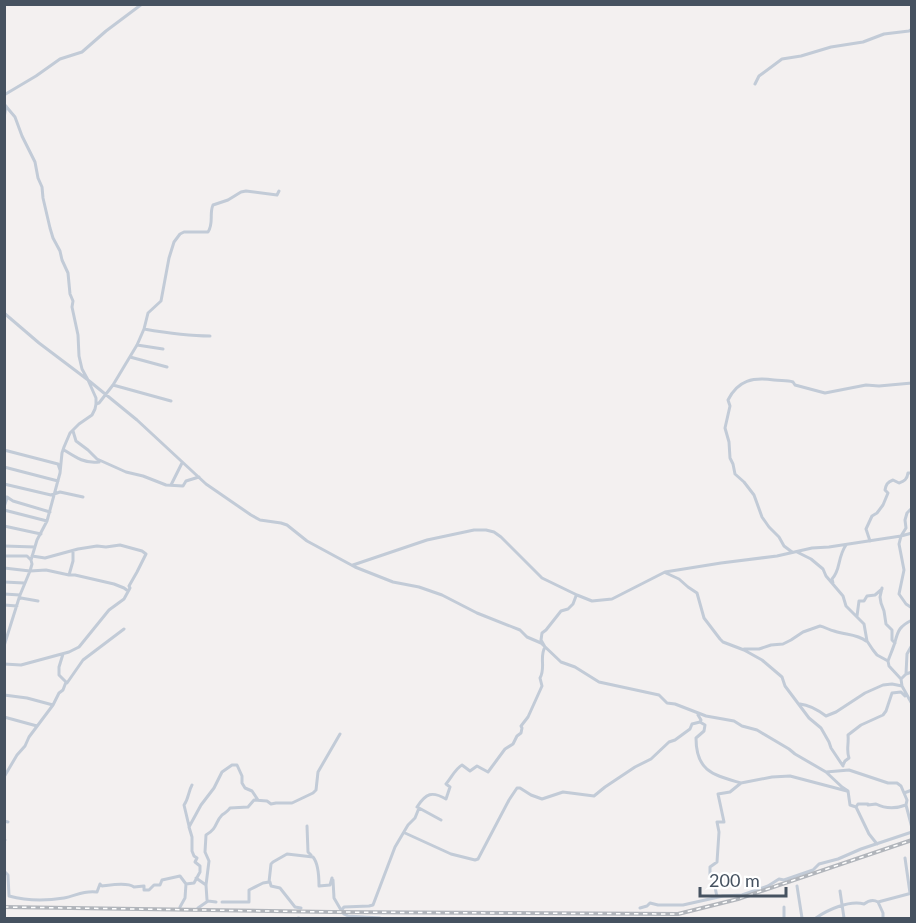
<svg xmlns="http://www.w3.org/2000/svg" width="916" height="923" viewBox="0 0 916 923" font-family="Lato,sans-serif">
  <style>
    .lines { fill: none; stroke-linecap: round; stroke-linejoin: round }
    .street { stroke: #c2cbd7; stroke-width: 3 }
    .rail-casing { stroke: #b1b5bb; stroke-width: 4 }
    .rail { stroke: #fff; stroke-width: 1.5; stroke-dasharray: 4.5; stroke-linecap: butt }
  </style>
  <rect width="100%" height="100%" fill="#f3f0f0"/>
  <g class="lines">
    <path class="street" d="M755,84l4,-8 23,-17 19,-3 30,-9 32,-5 21,-8 25,-3 3,-2
      M4,95l32,-19 24,-17 22,-7 24,-21 36,-27
      M4,104l11,13 7,19 13,26 3,16 4,9 1,11 7,30 3,10 7,13 2,9 6,13 2,21 3,7 -1,6 6,28 1,21 3,13 6,11 49,40 69,64 45,31 9,5 21,3 6,2 20,16 48,26 38,15 26,5 23,8 35,18 43,17 7,7 14,6 20,19 14,5 24,15 60,13 8,8 8,1 31,12 28,5 8,5 15,4 32,19 6,5 31,18 16,15 6,4 2,14 6,2 13,27 8,10
      M4,118l2,-12
      M4,313l35,30 49,37 8,18v6l-1,5 -3,6 -13,9 -9,9 -6,14 -2,6 -2,20 -13,48 -10,19 -6,20 1,4 -2,7 -10,24 -16,51
      M144,329c23,4 43,7 66,7
      M137,345l26,4
      M130,357l37,10
      M113,385l58,16
      M96,404l3,-1 14,-18 24,-40 7,-16 4,-16 13,-12 8,-43 5,-16 6,-8 4,-2h24c6,-9 1,-18 5,-27l15,-5 13,-8 5,-1 31,4 2,-4
      M73,431l3,10 12,9 9,9 29,13 17,4 23,9 17,1 3,-5 13,-4
      M4,450l54,14 2,6
      M64,450c11,7 21,14 35,12
      M4,467l54,14
      M4,484l47,11 9,-3 23,5
      M171,485l11,-22
      M4,498l3,-1 6,4 37,11
      M4,507l3,-9
      M912,508l-5,5 -2,7 1,8 -5,8 -2,8 5,26 -5,24 7,10 6,4
      M4,510l43,11
      M4,526l37,8
      M870,541l-4,-12 6,-13 5,-3 6,-8 5,-12 -3,-3c1,-5 2,-8 8,-10l6,3c5,-2 8,-3 9,-10h4
      M4,546l31,1
      M792,552l-8,-6 -5,-9 -10,-10 -7,-10 -8,-22 -10,-13 -9,-8 -2,-10 -3,-6 -1,-16 -4,-14 5,-22 -2,-6c10,-20 25,-23 46,-20 7,1 13,0 19,2l2,3 30,8 41,-8 13,1 33,-3
      M797,552l14,7 12,10 3,7 17,20 3,10 18,18 3,17 6,9 4,5 11,6 1,5 12,13 1,7 10,18
      M4,556h23l4,4
      M353,565l74,-25 47,-10h12l8,2 7,5 41,41 35,17 15,6 20,-2 53,-27 56,-9 56,-7 35,-8 17,-1 72,-11 11,-3
      M4,568l26,3 16,-1 23,5h6l39,9 10,4 4,3
      M666,573l13,6 9,8 9,6 7,25 16,21 3,3 21,8 18,10 20,17 3,9 24,32 12,10 8,14 2,6 12,18
      M69,575l4,-14v-10
      M4,582l20,1
      M833,583l-1,-4c9,-9 5,-21 14,-34
      M882,588l-2,9 1,6 3,8 2,13 6,6v10l3,3
      M4,594l16,1
      M19,599l2,-1 17,3
      M4,605l13,1
      M857,616l2,-15h5l3,-5 8,-1 7,-6
      M744,649h15l12,-4 12,-1 8,-4 12,-8 17,-6c5,1 9,4 14,5 11,4 23,3 32,10
      M888,661c2,-6 5,-12 7,-19 3,-12 5,-16 17,-22
      M4,664l17,1 48,-13 10,-5 30,-37 15,-11 6,-11 -1,-2 8,-14 9,-18 -4,-3 -22,-6 -14,2 -9,-1 -19,3 -33,9 -13,-2
      M906,674l1,-20 5,-9
      M901,679l5,-5 6,-2
      M67,683l16,-23 41,-31
      M4,695l23,3 26,7
      M800,704c10,1 18,6 26,12l10,-4 29,-19 18,-8 9,-1 10,2
      M698,715l3,5 -1,2 5,3 -1,6 -8,7c0,34 18,37 45,45
      M4,717l33,9
      M843,765l2,-4 4,-3c-3,-8 0,-14 -1,-23l13,-10 22,-10 3,-4 6,-18 9,-1 4,4
      M826,772l23,-2 39,13h9l4,3 6,14 -1,5c-11,4 -20,4 -30,-1l-8,1v-1h-10l-2,3
      M4,777l13,-22 8,-9 4,-9 24,-32 6,-12 4,-3 3,-8 -7,-7v-8l4,-13
      M904,793l8,-3
      M906,805l6,23
      M419,808l22,12
      M4,821l4,1
      M189,826l-5,-21c5,-7 4,-13 8,-20
      M307,826l1,26 3,3
      M405,833l46,21 24,6 3,-1 31,-59 8,-12h3l11,7 11,4 21,-7 31,4 11,-9 30,-20 16,-8 18,-17 6,-2 15,-11 2,-5 8,-2
      M4,839l1,1
      M905,858l5,35
      M4,871l4,4 1,21c18,5 37,5 55,2 12,-2 19,-8 33,-6l3,-8 2,2c9,-1 25,-4 32,1l10,-1v4h5l5,-5h6l2,-5 18,-4 6,8 8,-1 6,-11v-6l-5,-4 2,-4 -3,-2 -2,-5v-14l-3,-10 12,-22 13,-17 8,-16 10,-7h5l5,11v7l3,5 7,3 6,9
      M196,878l10,7
      M333,880l1,18 7,12
      M270,882l1,4 9,2 15,19 6,1
      M797,886l5,32
      M840,891l4,27
      M717,897l-4,-20 -3,-2v-8l7,-5 2,-30 -2,-10h7l-6,-28 12,-2 11,-9 31,-6 18,-1 57,15
      M216,902l-8,-1 -1,-1 -1,-15 3,-24 -4,-9 1,-17c12,-7 9,-13 16,-20 3,-2 6,-4 8,-7l18,-1 6,-7 13,1 4,3 5,-1h16l21,-10 3,-3 2,-18 22,-38
      M222,902h27v-12l14,-7 6,-1 2,-18 2,-2 14,-8 26,3c5,6 6,20 6,29l11,-1 2,-7
      M878,902l5,11v5
      M180,907l5,-9 1,-14
      M784,907v11
      M198,908l10,-7
      M640,908l7,-2 3,-3 8,2h25l40,-9 19,-1 26,-9 11,-7 5,1 29,-10 6,-6 19,-5 23,-10 51,-17
      M298,918h1
      M380,918l-32,-2 -4,-2 -3,-3 3,-4 25,-1 4,-1 22,-58 13,-22 7,-7 4,-10 -2,-1c9,-14 15,-16 29,-8l4,-12 -4,-3c5,-6 10,-16 16,-19l8,6 7,-5 11,6 17,-23 8,-5 4,-8 4,-3 1,-5 -1,-2 7,-9 14,-31 -2,-8c6,-10 -1,-21 5,-31l-4,-7 1,-7 4,-3 15,-19 7,-2 5,-5 3,-8
      M816,918c11,-8 33,-18 48,-14 5,-4 9,-5 14,-2l34,-9"/>
    <g class="rail-casing">
      <path id="rail" d="M4,907l328,5 346,2 60,-15 174,-59"/>
    </g>
    <use href="#rail" class="rail"/>
  </g>
  <rect width="916" height="923" fill="none" stroke="#465260" stroke-width="12"/>
  <path d="M700 887v9h86v-9" fill="none" stroke="#465260" stroke-width="3"/>
  <text x="709" y="887" font-size="18" fill="#465260" stroke="#ffffff" stroke-width="4.5" paint-order="stroke">200 m</text>
</svg>
